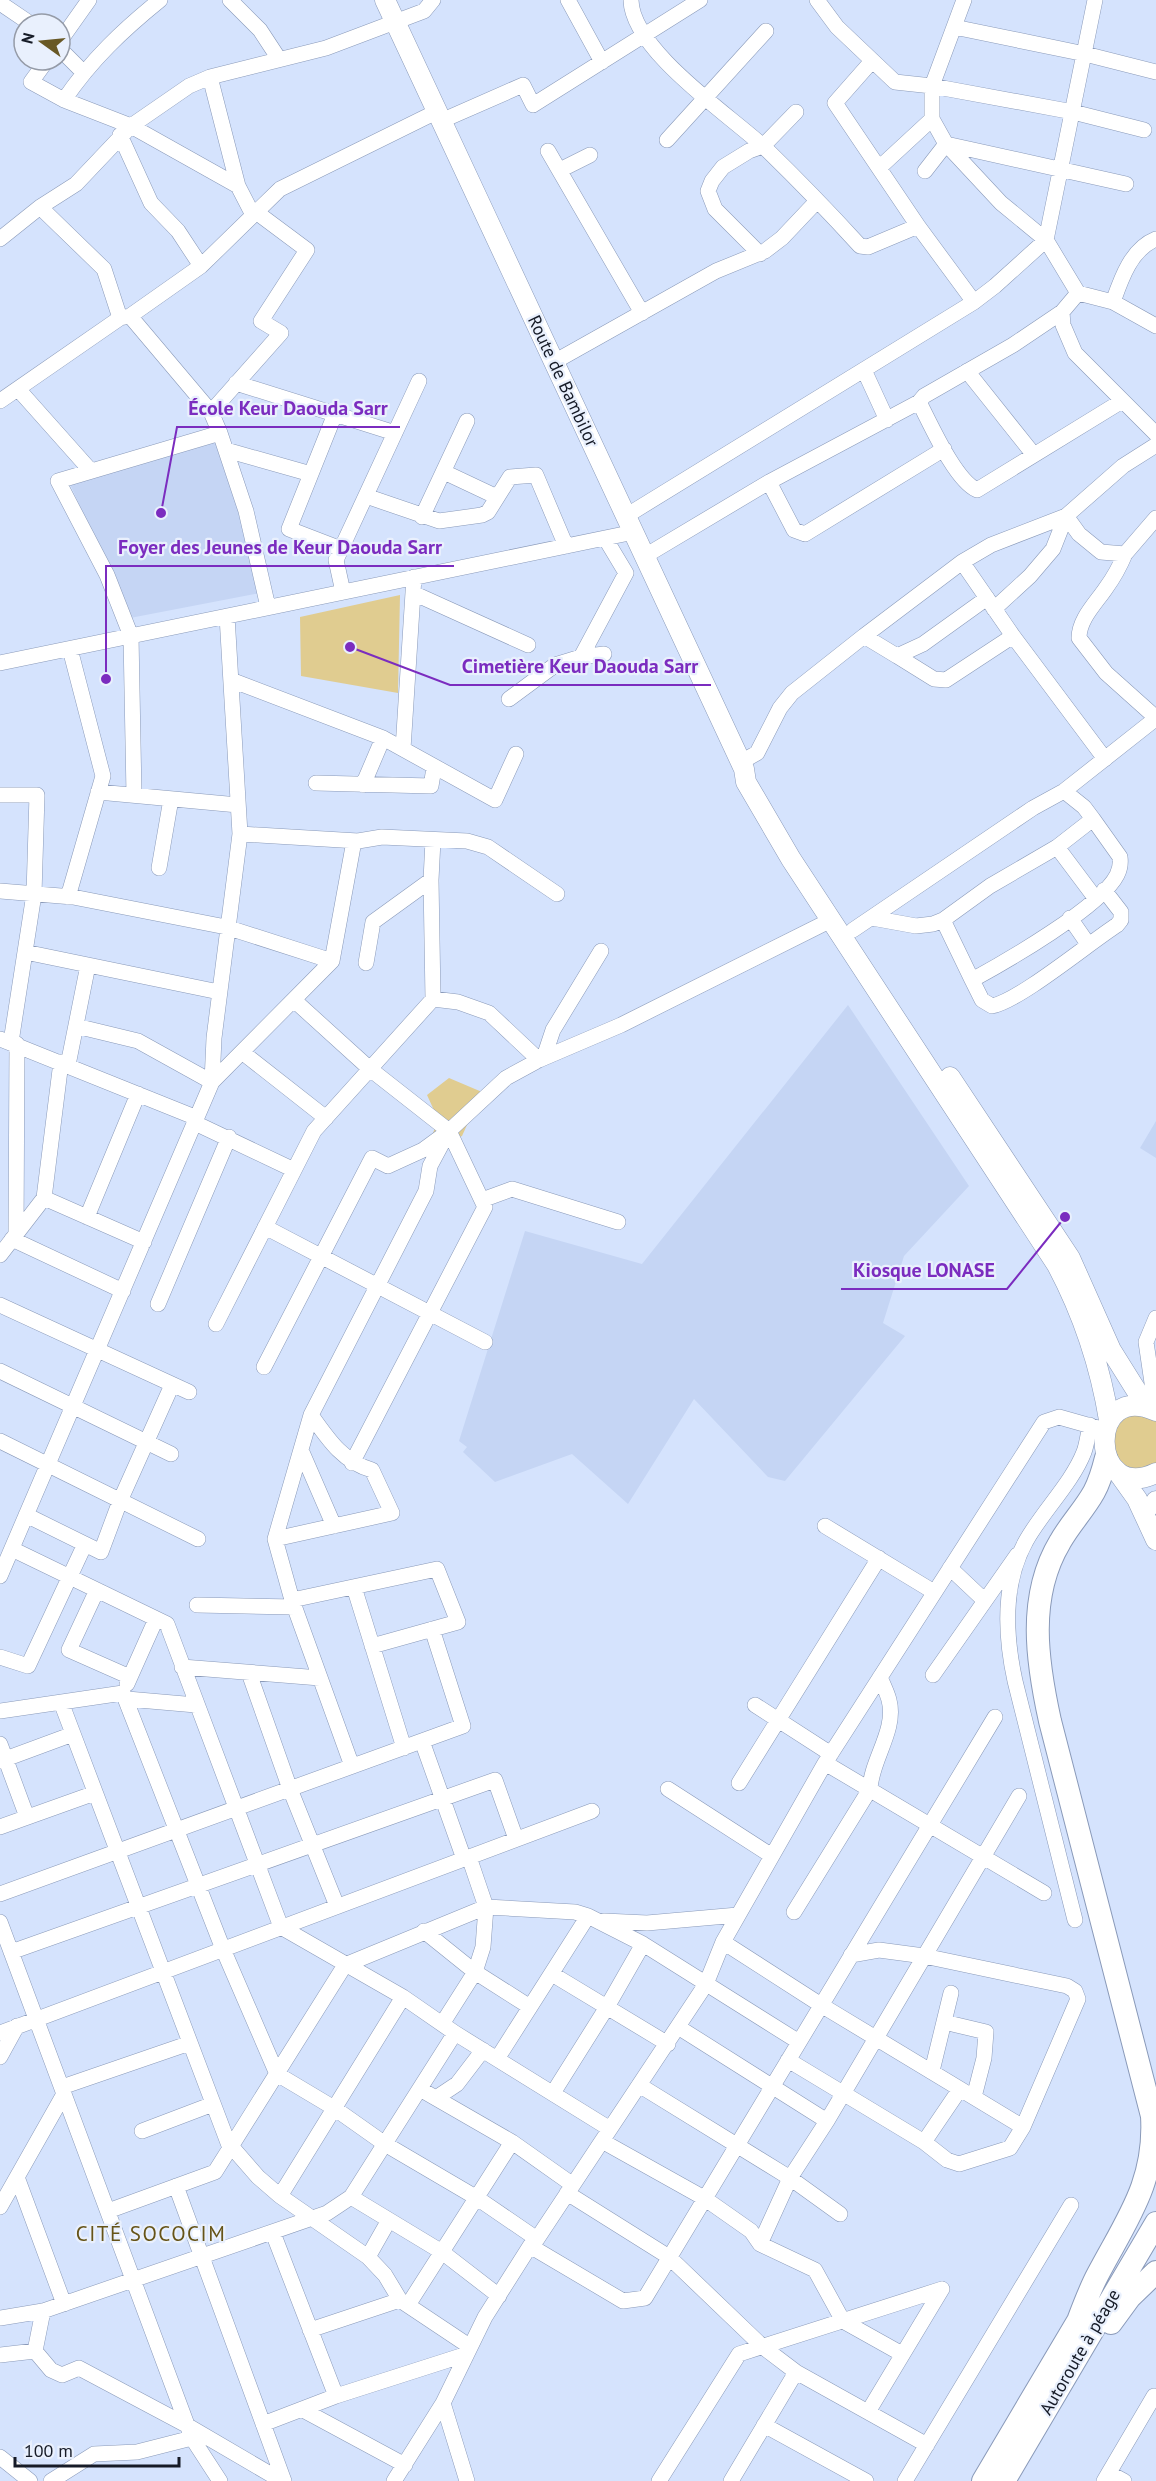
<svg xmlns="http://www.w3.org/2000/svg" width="1156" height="2481" viewBox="0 0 1156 2481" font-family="'PT Sans',sans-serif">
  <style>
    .built { fill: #c5d5f4 }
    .green { fill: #e0cc90 }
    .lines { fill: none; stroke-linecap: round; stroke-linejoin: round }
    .minor-casing { stroke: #8a9ab9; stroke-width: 16 }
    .major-casing { stroke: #8a9ab9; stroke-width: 21 }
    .highway-casing { stroke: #8a9ab9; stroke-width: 24 }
    .minor { stroke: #fff; stroke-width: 15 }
    .major { stroke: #fff; stroke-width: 20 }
    .highway { stroke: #fff; stroke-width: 22 }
    .labels { text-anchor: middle; stroke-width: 4.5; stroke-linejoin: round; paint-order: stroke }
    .street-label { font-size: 18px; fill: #161b27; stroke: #e9f0fd }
    .quarter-label { font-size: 21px; letter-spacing: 1.5px; fill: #665418; stroke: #e9f0fd }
    .leader { fill: none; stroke: #7b2cbf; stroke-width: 2 }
    .callout-dot { fill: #7b2cbf; stroke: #e9f0fd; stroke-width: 2 }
    .callout-label { font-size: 20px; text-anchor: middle; font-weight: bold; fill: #7b2cbf; stroke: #e9f0fd; stroke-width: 4.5; stroke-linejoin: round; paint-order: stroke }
  </style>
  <rect width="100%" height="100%" fill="#d5e3fd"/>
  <path class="built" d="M216,442l32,100 12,51 -130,25 -60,-134z
    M848,1005l121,181 -65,70 -21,67 22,13 -120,145 -17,-4 -74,-78 -66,105 -56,-50 -77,28 -32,-30 4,-5 -8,-6 66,-210 117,33z
    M1156,1121v37l-16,-10z"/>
  <path class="green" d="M400,595l-2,98 -97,-17 -1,-59z
    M449,1078l33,14 -20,44 -17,6 -13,-6 6,-17 -11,-24z
    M1125,1414l31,2v52l-29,2 -19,-27z"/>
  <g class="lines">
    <g class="minor-casing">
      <path id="minor" d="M230,0l30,30 19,29
        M568,0l34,62
        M631,0c1,50 97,114 133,147 33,32 65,65 96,99l8,1 50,-21
        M817,0l20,27 58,55 37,4 141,26 71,18
        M0,3l31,21
        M954,27l131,27 71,18
        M60,41l29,-41
        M60,49l23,23
        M47,60l-16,22 33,18 67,26 107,60
        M872,61l-37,42 83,123 56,76
        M210,77l28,109 15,29
        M64,100c27,-40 59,-70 96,-100
        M441,121l82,-36 10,20 167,-105
        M120,135l31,68 27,28 23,35
        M667,140l99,-109
        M946,144l55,59 45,37 32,53 35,9 43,24
        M946,144l180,40
        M548,151l94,162
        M879,168l53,-49
        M560,170l30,-15
        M925,171l21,-27 -14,-25v-33l32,-86
        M40,207l64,62 16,49
        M0,239l40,-32 36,-23 55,-58 58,-40 21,-9 116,-29 98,-37 9,-11
        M760,254l-45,-45 -7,-18 4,-10 11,-14 26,-16 14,-5 33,-34
        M1078,293l-16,19 1,13 12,28 81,81
        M1113,302c8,-23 18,-53 43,-63
        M1062,312l-49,33 -89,51 -5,6c12,23 36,78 58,88l145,-89
        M130,316l81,96 9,21 26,78 22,96
        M554,362l162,-91 49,-20 17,-13 35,-37
        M864,370l23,50
        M967,371l67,84
        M236,383l159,50
        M18,389l73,82
        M0,401l120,-83 10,-2 71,-50 79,-77 156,-77
        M211,412l70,-79 -20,-12 46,-71 -51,-38
        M335,414l-46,115 52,20
        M226,450l85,24
        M444,472l53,25
        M769,482l150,-80
        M366,496l73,25 43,-6 6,-3 22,-35 26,-2 30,71
        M626,516l348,-214 21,-16 51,-46 49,-240
        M1066,516l13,18 22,18 24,2 31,-36
        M422,517l45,-96
        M645,556l124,-74 25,48 11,4 139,-85
        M962,562l51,74 92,123
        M343,592l-7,-32 83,-179
        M413,593l115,52
        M994,609l36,-33 23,-27 13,-33
        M864,636l33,20 26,-12 64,-46
        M897,656l37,23 12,1 67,-44
        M581,657l45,-84 -21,-35
        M0,663l634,-131
        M231,680l152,58 112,62 21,-46
        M509,699l46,-34 26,-8 23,-3
        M403,749l11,-172
        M741,762l16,-9 23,-45 12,-15 72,-57 98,-74 29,-17 75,-29 57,-50 33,-21
        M316,783l115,3 3,-18
        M363,785l20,-47
        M98,792l140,13
        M0,795h37l-3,99 -23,148
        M134,795l-3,-159 -24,-61 -49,-94 162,-48
        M240,834l118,7 24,-4 85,4 21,6 69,47
        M1057,847l39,52
        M159,868l12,-69
        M0,891l73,6 153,30 106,34
        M68,897l35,-121 -33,-127
        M872,918l44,8 17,-2 10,-4 47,-34 67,-39 36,-28 -9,-12 -20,-16
        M1070,918l18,26
        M943,920l29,60c33,-18 129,-73 145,-105 3,-6 4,-11 3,-18l-27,-38
        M853,930l180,-122 31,-17 90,-71v-4l-48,-43 -27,-35c0,-19 17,-35 27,-50 8,-11 14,-22 19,-34
        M25,952l194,40
        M366,963l7,-41 58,-42
        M972,980l10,20 10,6c27,-5 97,-63 125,-81l4,-5v-8l-17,-22
        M433,999l25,3 31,11 50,47
        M295,1001l75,68 79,62 36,76 -133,256
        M76,1026l62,15 74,41
        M0,1039l197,79
        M242,1052l84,66
        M544,1057l9,-27 48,-79
        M68,1065l20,-100
        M212,1082l2,-44 26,-204 -13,-218
        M195,1123l99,47
        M44,1198l100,44
        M482,1200l30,-11 106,33
        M87,1217l51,-123
        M265,1227l220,115
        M16,1234l1,-190
        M12,1239l111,52
        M0,1255l44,-57 17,-136
        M158,1304l71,-167
        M0,1305l189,87
        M216,1324l98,-193 119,-132 -2,-119 2,-40
        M264,1367l108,-209 16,8 35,-16 26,-19 57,-53 33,-18 82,-35 210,-105
        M0,1371l171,83
        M1156,1410l-10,-68 10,-24
        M0,1441l198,98
        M301,1450l33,76
        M26,1515l75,37 19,-51 52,-116
        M825,1526l109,66
        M275,1539l117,-26 -20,-43c-29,-8 -44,-31 -61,-55
        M12,1549l155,75 114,303 122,70 52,36 155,96
        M950,1568l34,32
        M0,1576l212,-494 120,-121 22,-120
        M354,1587l50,161
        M97,1590l-28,60 61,27
        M292,1600l145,-31 21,53 -86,24
        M197,1605l98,2
        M0,1657l28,9 57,-122
        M182,1667l138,11
        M249,1673l41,116 47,117
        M933,1675l84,-120
        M127,1684l29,-65
        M123,1693l100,256 54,125 57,34 51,36 92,54 60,41
        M127,1699l69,6
        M61,1702l169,446
        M755,1705l76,49
        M0,1711l123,-18
        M422,1741l42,118
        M0,1744l27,73
        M0,1761l73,-27
        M825,1763l219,130
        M352,1766l-60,-166 -17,-61 36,-124 115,-224 4,-25 15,-28
        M739,1783l140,-225
        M668,1789l104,67
        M0,1827l95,-34
        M0,1894l463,-168 -31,-97
        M794,1912l76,-123c1,-29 27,-59 19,-89 -2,-8 -6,-15 -9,-23
        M588,1916l55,28 156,98
        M1075,1920l-60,-239c-10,-46 -13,-97 11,-140 16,-29 46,-58 58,-89 3,-8 4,-18 6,-27
        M604,1921l43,2 91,-8
        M0,1922l192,516 28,43
        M424,1931l51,41 55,35
        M723,1942l98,63 202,122 -13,21 -51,16 -12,-4 -23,-18 -136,-82
        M11,1952l484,-172 21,59
        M851,1955l28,-5 45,6 143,30 8,5 3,8 -55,128
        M552,1974l116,70
        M944,2022l42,10 -2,26 -10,39
        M442,2024l33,-52 8,-25 3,-40 -17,-50
        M678,2027l149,94
        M0,2033l592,-222
        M0,2057l17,-31
        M932,2071l19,-78
        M639,2085l151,93 50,36
        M62,2087l128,-44
        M420,2089l92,53 61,43
        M553,2093l54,-86 36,-63
        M436,2098l21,-14 26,-34
        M142,2131l71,-27
        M602,2141l102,57 47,33 9,13 55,26 28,51 59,33
        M924,2142l36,-53
        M231,2146l27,31 22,19 123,-199
        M17,2177l47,127
        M176,2186l108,295
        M567,2193l102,64 94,90 33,25 131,73
        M280,2196l88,61 17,18 15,25
        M351,2197l91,55 57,44
        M0,2207l64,-113
        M108,2211l107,-39 130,-207 141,-58 89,5 13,4 -91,143
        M273,2233l63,163
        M760,2244l30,-66 37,-57 192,-325
        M530,2246l93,55 22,-3 350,-581
        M368,2257l21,-37
        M408,2305l104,-163
        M43,2311l-8,40 16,19 11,5 17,-7 109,58 94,55
        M0,2318l43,-7 284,-98 24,-16 104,-164
        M310,2330l90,-30 69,46
        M0,2355l35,-4
        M443,2403l24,78
        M303,2410l102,55
        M868,2412l74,-123
        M263,2424l73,-28 128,-41
        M764,2425l102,56
        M0,2457l30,24
        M1109,2473l15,8
        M51,2481l43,-27 43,-2 55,-14
        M394,2481l49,-78 42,-86 45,-71 7,-7 169,-255 17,-42 102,-179 219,-341 15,-5 46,13
        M659,2481l80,-127 203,-65
        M731,2481l65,-109
        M905,2481l166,-276
        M1104,2481l50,-85"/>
    </g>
    <g class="major-casing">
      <path id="major" d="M385,0l359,769 2,13 45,77 266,406c26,49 43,100 52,155
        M950,1077l120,181 41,92 35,56
        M1156,1411c-70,-32 -67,94 0,62
        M1117,1471l20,28 19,41
        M1156,1501v3"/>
    </g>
    <g class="highway-casing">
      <path id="highway" d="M1078,2321c6,-16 12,-32 20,-47 29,-55 58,-92 54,-158l-102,-395c-13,-59 -23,-124 10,-179 10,-18 24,-32 34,-50 6,-11 9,-22 12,-34
        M1111,2323l19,-26 26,-25
        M983,2481l102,-172
        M1004,2481l152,-258"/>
    </g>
    <use href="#minor" class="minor"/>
    <use href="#major" class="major"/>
    <use href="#highway" class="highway"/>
  </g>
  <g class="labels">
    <g class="street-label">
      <text transform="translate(563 381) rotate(65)" y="6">Route de Bambilor</text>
      <text transform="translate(1080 2352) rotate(-60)" y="6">Autoroute à péage</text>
    </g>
    <g class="quarter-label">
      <text x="151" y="2241">CITÉ SOCOCIM</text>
    </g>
  </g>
  <path class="leader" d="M161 513L177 427H400M106 679L106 566H454M350 647L450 685H711M1065 1217L1007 1289H841"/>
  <g class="callout-dot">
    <circle cx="161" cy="513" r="6"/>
    <circle cx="106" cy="679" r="6"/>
    <circle cx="350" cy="647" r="6"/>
    <circle cx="1065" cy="1217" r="6"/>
  </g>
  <g class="callout-label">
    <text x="288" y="415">École Keur Daouda Sarr</text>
    <text x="280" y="554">Foyer des Jeunes de Keur Daouda Sarr</text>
    <text x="580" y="673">Cimetière Keur Daouda Sarr</text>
    <text x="924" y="1277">Kiosque LONASE</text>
  </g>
  <g transform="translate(42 42) rotate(285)"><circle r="28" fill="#e9f0fd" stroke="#959ba7" stroke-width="1.5"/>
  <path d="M0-4.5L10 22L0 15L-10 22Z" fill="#685825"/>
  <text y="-9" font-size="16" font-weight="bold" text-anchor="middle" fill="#161b27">N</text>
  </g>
  <path d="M15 2457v9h164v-9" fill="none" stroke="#161b27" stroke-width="3"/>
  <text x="24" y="2457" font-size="18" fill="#161b27" stroke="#e9f0fd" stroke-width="4.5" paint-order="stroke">100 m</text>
</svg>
